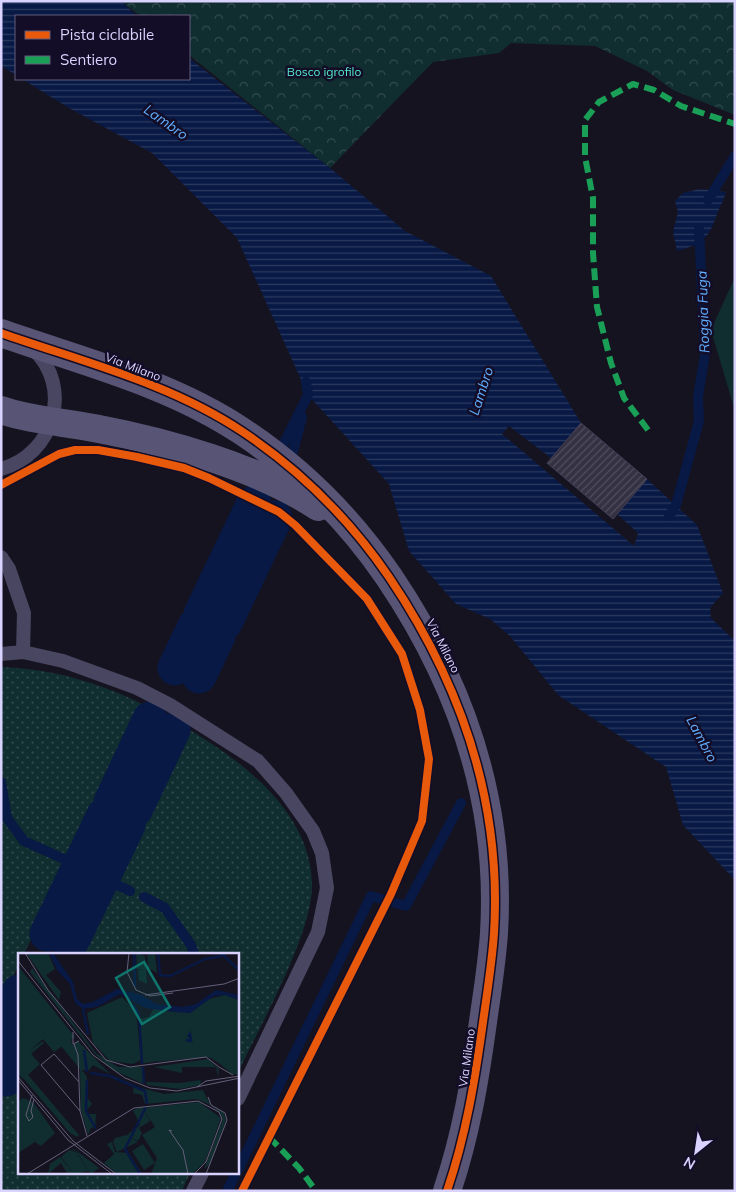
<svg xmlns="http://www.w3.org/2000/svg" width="736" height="1192" viewBox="0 0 736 1192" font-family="Mulish,sans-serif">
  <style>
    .grass { fill: url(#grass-dots) }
    .forest { fill: url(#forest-crowns) }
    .garden { fill: #102d30 }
    .water { fill: url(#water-rules) }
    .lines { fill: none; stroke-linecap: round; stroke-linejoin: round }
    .stream { stroke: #071944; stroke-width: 10 }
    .canal { stroke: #071944; stroke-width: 35 }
    .building { fill: url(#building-hatch); stroke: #433d56 }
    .lane { stroke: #494662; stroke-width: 14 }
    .secondary { stroke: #575475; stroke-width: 28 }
    .quiet { stroke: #1a9f57; stroke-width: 6; stroke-dasharray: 12 6; stroke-linecap: butt }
    .cycleway-casing { stroke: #130d27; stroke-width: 11 }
    .cycleway { stroke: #e8590c; stroke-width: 8 }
    .labels { text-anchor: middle; stroke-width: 5; stroke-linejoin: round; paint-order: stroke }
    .park-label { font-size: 12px; fill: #53ebcd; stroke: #130d27 }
    .street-label { font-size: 12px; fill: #dad3ff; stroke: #130d27 }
    .water-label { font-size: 14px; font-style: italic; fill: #61aeff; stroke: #130d27 }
    .inset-river { fill: none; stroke: #071944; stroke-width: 2.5 }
    .inset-road { fill: none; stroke: #64607a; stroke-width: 1 }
    .view { fill: #0f766e; fill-opacity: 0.15; stroke: #0f766e; stroke-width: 2.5 }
    .inset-edge { fill: none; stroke: #dad3ff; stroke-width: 2.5 }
  </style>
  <defs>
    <pattern id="grass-dots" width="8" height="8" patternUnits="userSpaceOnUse" patternTransform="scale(1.25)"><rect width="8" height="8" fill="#102d30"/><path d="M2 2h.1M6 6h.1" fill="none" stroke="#324b4f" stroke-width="1.8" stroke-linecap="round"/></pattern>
    <pattern id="forest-crowns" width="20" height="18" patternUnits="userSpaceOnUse" patternTransform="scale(1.25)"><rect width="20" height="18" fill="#102d30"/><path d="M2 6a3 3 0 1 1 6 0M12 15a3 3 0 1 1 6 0" fill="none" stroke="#324b4f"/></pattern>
    <pattern id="water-rules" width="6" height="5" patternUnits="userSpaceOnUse" patternTransform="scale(1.25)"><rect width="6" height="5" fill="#071944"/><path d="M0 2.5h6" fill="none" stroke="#2b3a60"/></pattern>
    <pattern id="building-hatch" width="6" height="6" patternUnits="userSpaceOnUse" patternTransform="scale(1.25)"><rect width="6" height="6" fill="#343143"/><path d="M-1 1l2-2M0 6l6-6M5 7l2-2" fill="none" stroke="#514e5f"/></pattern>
  </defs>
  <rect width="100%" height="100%" fill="#161321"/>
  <path class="grass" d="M1,667c51,2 98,15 143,38l-120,249h-5v11l-18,37z
    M183,726c57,33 130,86 129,161 -1,50 -52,138 -74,186v-119h-166z
    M19,1063v110h171l-8,18h-181v-92z"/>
  <path class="forest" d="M121,1h614v114l-62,-25 -26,-19 -52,-25 -84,-3 -12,10 -66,9 -103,106 -141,-113v-39h-49z"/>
  <path class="garden" d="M735,277v134l-24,-81z"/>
  <path class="water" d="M1,1h120l16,15h-121v59l-15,-9z
    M189,58l141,110 75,63 86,45 90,147 -30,35 -42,-32 -7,8 132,112 4,-13 -21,-19 30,-35 50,46 26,68 -13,15 1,10 24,23v239l-52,-55 -17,-58 -108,-72 -48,-59 -20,-17 -34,-15 -47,-53 -20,-67 -81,-89 -71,-157 -85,-85 -83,-45 -47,-29h167z
    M700,189l26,3c-2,8 -6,14 -9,22 -8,24 -14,30 -40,37l-4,-19 5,-20 -3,-11 8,-8z"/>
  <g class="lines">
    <path class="stream" d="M708,200l27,-44
      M283,445l25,-50 -2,-13
      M293,452l9,-35
      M669,516l7,-11 23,-84 -1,-24 7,-43 -6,-125
      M1,782l6,36 17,23 40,18
      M111,882l19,9
      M144,897l21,11 26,37 3,9
      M238,1170l133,-274 35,10 55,-103
      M227,1191l9,-18"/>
    <path class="canal" d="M201,614l53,-111
      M225,623l50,-105
      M175,668l20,-42
      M199,676l19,-40
      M111,802l39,-83
      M135,810l38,-80
      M47,934l57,-119
      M70,945l58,-120
      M1,1028l18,-36
      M6,1079l13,-27"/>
  </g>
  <path class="building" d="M581,423l66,56 -34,40 -66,-56z"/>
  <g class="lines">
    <path class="lane" d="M1,469c53,-14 73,-82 32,-120
      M1,557l8,12 15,44 -1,39
      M1,654l22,-2 40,9 74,27 33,17 88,56 28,32 27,38 9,22 5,35 -9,44 -80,167
      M193,1191l9,-18"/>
    <path class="secondary" d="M1,333c82,29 169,50 242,99 57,38 107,88 146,145 73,108 113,225 105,356 -2,30 -7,60 -11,89 -8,58 -17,113 -36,169
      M1,410c31,11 66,12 98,19 68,13 161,39 219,78"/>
    <path class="quiet" d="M648,430l-24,-32 -13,-35 -14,-56 -4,-54v-55l-8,-41v-37l14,-18 34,-18 21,6 27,16 54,18
      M269,1137l30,31 17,23"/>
    <g class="cycleway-casing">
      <path id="cycleway" d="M1,333c82,29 169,50 242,99 57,38 107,88 146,145 73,108 113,225 105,356 -2,30 -7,60 -11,89 -8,58 -17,113 -36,169
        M1,485l58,-31 16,-4h23l39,7 47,11 25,10 70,34 16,13 72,74 35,55 18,56 9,49 -7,62 -31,73 -149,297"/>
    </g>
    <use href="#cycleway" class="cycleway"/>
  </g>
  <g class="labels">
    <g class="park-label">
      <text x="324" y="76">Bosco igrofilo</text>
    </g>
    <g class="street-label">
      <text transform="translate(133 367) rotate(21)" y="4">Via Milano</text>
      <text transform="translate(443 646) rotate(63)" y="4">Via Milano</text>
      <text transform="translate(467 1058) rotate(-82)" y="4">Via Milano</text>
    </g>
    <g class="water-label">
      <text transform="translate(166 122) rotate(35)" y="5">Lambro</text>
      <text transform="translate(703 312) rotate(-92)" y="5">Roggia Fuga</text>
      <text transform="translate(481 391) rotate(-72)" y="5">Lambro</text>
      <text transform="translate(702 739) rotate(62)" y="5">Lambro</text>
    </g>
  </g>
  <g transform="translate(18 953)">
    <rect width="221" height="221" fill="#161321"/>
    <path d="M8,0h22l7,16 -9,6 15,17 -2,8zM118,0l9,3 2,28 -8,-4 -1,-10 7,-1h-8zM137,0l2,20 -9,-5 -1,-13zM0,13l57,71 -21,15 -11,-13 -14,12 14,-10 1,2 -13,11 9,10 -17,15 -5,-6zM14,15l64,85 22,14h24l2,17 -31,-14 -18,-16 -65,-82zM191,46l30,1v75l-30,-18 -66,6 -4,-44 10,-2 5,-9 36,5zM190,106l11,10 -1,8 -2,-10h-34v6l-28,-6zM192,152l14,8 2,7 -16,44 -6,5 19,-50 -3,-6zM42,204l14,17 -7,-1 -6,-10 -13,11 2,-10z" fill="#102d30"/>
    <path d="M0,14l52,65 2,13 6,-4 32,33 -17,-9 -4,5h-7l5,7 -1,19 6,8 -5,6 1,4h8l-1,13 -4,1 -3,7 -7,-24 -1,-42 -24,-29 -6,3 -6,-6 10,-6 -7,-1 -21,15 12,19 -10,11 51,60 -2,2 -7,-4 -52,-61v-29l7,-21 5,-3 -4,-5 18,-3 -26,-34zM207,42l14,5v75l-7,-1 -19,-16 -12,-2v-4l14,-4 18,3 -20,-21 -19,-10 11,-7 4,-14zM136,55l33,4 -12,6 -6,11 3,9 8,3 -1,6 10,2v8l-46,6 -5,-41 11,-5zM183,127l-1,5 -20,4 -33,-4 -1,-3 33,1zM116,133l30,8 39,-4 7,15 -13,-6 -52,5 -3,-9 -9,-2zM124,154l8,14 -11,7 3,5 -4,8 -11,-6 13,-10 -7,-15zM94,189l3,10 14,1 13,21h-25l-13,-11 10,-9 -7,-10zM53,196h3l25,19 -8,6 -15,-23z" fill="#102d30"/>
    <path d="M131 99a6 6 0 1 1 12 0a6 6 0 1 1-12 0Z" fill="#102d30"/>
    <path d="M104,44l14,14 5,49 -8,4 -23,-3 -17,-18 -6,-30zM5,145l10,4 22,31 -14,13 -6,-4 -17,11v-51zM181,149l22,16 -16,44 -13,12h-41l6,-16 13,-8 -13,8 -15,-23 13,-8 -13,-19zM109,182l11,7 -21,10 -4,-10 2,-4zM125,191l12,19 -11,7 -12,-19zM51,197l7,2 15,22 -3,-3 -14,3 -13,-17z" fill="#102d30"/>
    <path d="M31,0h4l20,29 4,17 6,5 10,-2 24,-13 25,6 14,9 27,3 13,-3 20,-14 23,5v5l-14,-5 -11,1 -24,17 -15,-1 -30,-4 -25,-14 -23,13 -14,2 -8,-6 -5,-19 -13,-14z" fill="#071944"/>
    <path class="inset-river" d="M116,0l1,33M140,0l2,22M203,0l19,18M141,22l11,1 35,-17 17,-3M115,51l6,11 3,49M65,56l5,25M168,87l5,1 -1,-7 -2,3M66,97l3,22M125,114l1,16M72,120l20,3 35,15 2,13M69,127l-1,31 10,18M122,221l-15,-25 21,-42"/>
    <path class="inset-road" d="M7,0l23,37 58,70 24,7 76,-10 13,10M111,0l-2,19 9,18 14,6 23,-3M0,8l75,94 32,23 25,10 27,3 63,-13M127,42l79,-11 16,-6M55,79v12l6,-3M56,91l4,11 2,56 7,25M201,114l14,8M0,124l55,64 43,33M0,127l50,60 44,34M61,129l-25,-28 -13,11 39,46M179,134l9,-6 34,-5M14,142l-6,20 3,6 4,-4 -2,-6 3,-12M190,144l3,8 14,8 2,7M154,178l-3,-1 14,20 5,24M9,221l107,-66 64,-7 21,11 3,7 -16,43 -12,12M188,221l21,-54"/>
    <path class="view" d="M126,9l26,45 -28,17 -26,-46z"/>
    <rect width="221" height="221" class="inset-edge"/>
  </g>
  <rect width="736" height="1192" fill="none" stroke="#dad3ff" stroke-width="5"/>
  <rect x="15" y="15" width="175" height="65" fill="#130d27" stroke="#635c7d"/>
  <rect x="25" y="31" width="25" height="8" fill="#e8590c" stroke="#635c7d"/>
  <text x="60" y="40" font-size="15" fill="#dad3ff">Pista ciclabile</text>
  <rect x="25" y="56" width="25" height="8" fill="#1a9f57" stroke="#635c7d"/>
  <text x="60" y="65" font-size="15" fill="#dad3ff">Sentiero</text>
  <g transform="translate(696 1152) rotate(210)" stroke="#130d27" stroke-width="4" paint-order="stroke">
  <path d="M0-4L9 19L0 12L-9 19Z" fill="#dad3ff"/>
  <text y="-8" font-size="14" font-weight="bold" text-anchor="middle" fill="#dad3ff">N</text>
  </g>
</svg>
